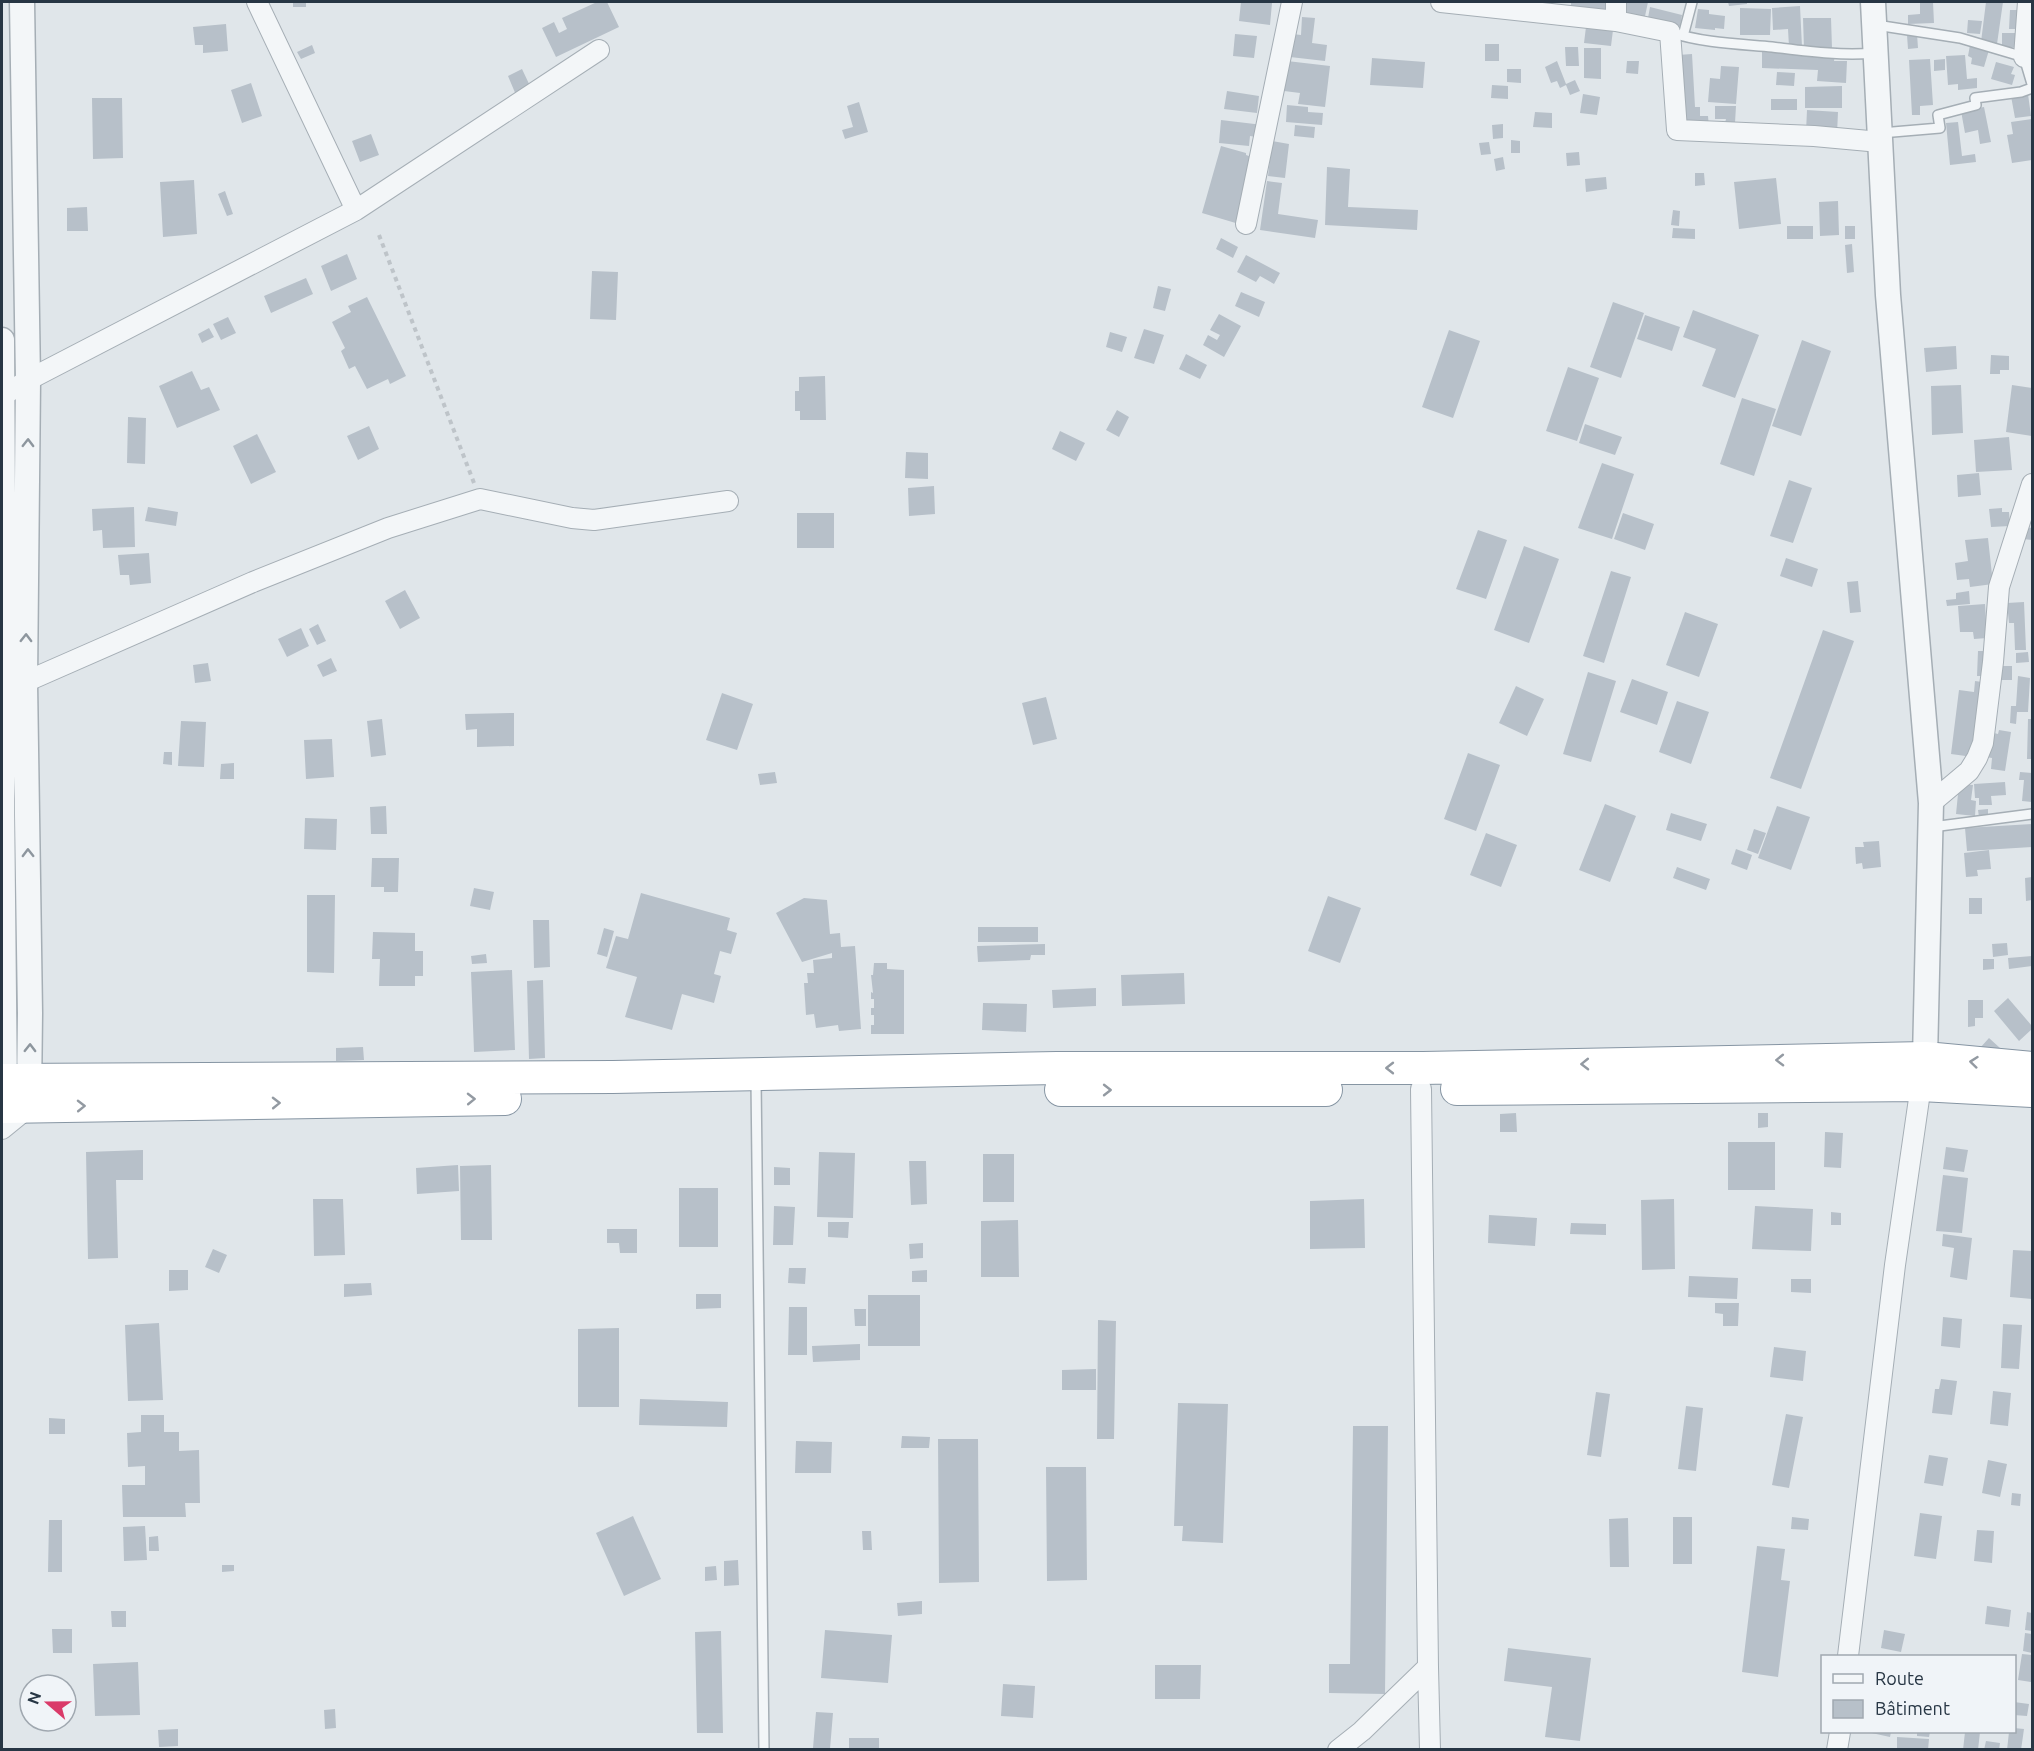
<svg xmlns="http://www.w3.org/2000/svg" width="2034" height="1751" viewBox="0 0 2034 1751" font-family="Ubuntu,sans-serif">
  <style>
    .building { fill: #b7c0c9 }
    .lines { fill: none; stroke-linecap: round; stroke-linejoin: round }
    .service-casing { stroke: #a5aeb5; stroke-width: 12 }
    .minor-casing { stroke: #a5aeb5; stroke-width: 22 }
    .tertiary-casing { stroke: #a5aeb5; stroke-width: 27 }
    .trunk-casing { stroke: #8695a3; stroke-width: 34 }
    .path { stroke: #bec4c9; stroke-width: 4; stroke-dasharray: 4.5 4.5; stroke-linecap: butt }
    .service { stroke: #f3f6f8; stroke-width: 9 }
    .minor { stroke: #f3f6f8; stroke-width: 20 }
    .tertiary { stroke: #f3f6f8; stroke-width: 24 }
    .trunk { stroke: #fff; stroke-width: 32 }
    .oneway { stroke: #8d969e }
    .oneway2 { stroke: #939aa2 }
  </style>
  <rect width="100%" height="100%" fill="#e0e6ea"/>
  <path class="building" d="M293,2h13v5h-13z
    M597,2h10l12,25 -63,30 -14,-29 12,-6 5,11 8,-4 -5,-11z
    M1241,2l31,1 -2,22 -31,-4z
    M1571,2h36v7l-36,-1z
    M1621,2h27l-4,19 -26,-5z
    M1728,2h19v2l-18,2z
    M1920,2h13l1,21 -26,1v-9l12,-1z
    M1986,2h17l-6,42 -16,-2z
    M1800,6l2,41h-13l-1,-18 -15,1 -1,-22z
    M1650,7l32,8 -2,11 -32,-8z
    M1740,8l31,1 -1,26h-30z
    M1698,9l11,1v4l16,2 -1,13 -9,-1v2l-20,-2z
    M2010,10h14l-1,19h-14z
    M1302,17l13,1 -3,25 15,2 -2,16 -35,-4 3,-23 8,1z
    M1803,18h28l1,30 -28,1z
    M1968,20l14,1 -2,13 -13,-1z
    M226,24l2,27 -25,2v-8h-8l-2,-18z
    M1586,27l27,3 -2,16 -27,-3z
    M2002,33h16l1,14 -17,1z
    M1235,34l22,2 -3,22 -21,-2z
    M1917,34l1,14 -10,1 -1,-14z
    M1485,44h14v17h-14z
    M312,45l3,8 -14,6 -4,-7z
    M1970,45l19,5 -5,17 -13,-3 1,-6 -4,-2z
    M1565,47h13l1,19h-13z
    M1584,48h17v31l-17,-1z
    M1762,52l73,3 -1,6h13l-1,22 -29,-2 1,-11 -56,-2z
    M1692,54l3,53h5v9h8l1,12 -27,1 -4,-74z
    M1965,55l2,24 10,-1v10l-19,2v-6l-10,1 -2,-29z
    M1372,58l53,4 -2,26 -53,-3z
    M1930,59l3,46 -13,1v9h-8l-3,-55z
    M1945,59v11l-11,1v-11z
    M1287,61l43,5 -5,41 -27,-3 2,-11 -16,-2z
    M1557,61l9,23 9,-4 5,11 -10,4 -4,-10 -6,3 -3,-7 -6,2 -6,-16z
    M1627,61h12l-1,13 -12,-1z
    M1996,62l18,5 -3,7 4,1 -3,10 -21,-6z
    M1721,66l18,1 -3,37 -28,-2 2,-24 10,1z
    M522,69l9,19 -15,7 -8,-19z
    M1507,69h14v14l-14,-1z
    M1777,72l18,1 -1,13 -18,-1z
    M251,83l11,33 -20,7 -11,-33z
    M1492,85l16,1v13l-17,-1z
    M1842,86v22h-37v-21z
    M1227,91l32,5 -2,17 -33,-4z
    M1583,94l17,3 -3,18 -17,-2z
    M2028,94l3,22 -16,2 -4,-22z
    M92,98h30l1,60 -30,1z
    M1771,99h26v11h-26z
    M859,102l9,30 -23,7 -3,-9 11,-3 -6,-21z
    M1287,105l21,2v5l15,1 -1,12 -36,-3z
    M1715,106h21l-1,17h-10l1,-4h-11z
    M1984,107l7,35 -11,2 -2,-14 -13,3 -4,-22z
    M1807,110l31,2 -1,22 -31,-2z
    M1535,112l17,1v15l-19,-1z
    M2032,119v41l-20,3 -5,-28 6,-1 -2,-12z
    M1221,120l42,5 -1,13 -12,-2 -1,10 -30,-3z
    M1958,122l4,34 13,-2 1,8 -26,3 -4,-42z
    M1503,124v14l-10,1 -1,-14z
    M1295,125l20,2 -1,11 -20,-2z
    M371,134l8,21 -19,7 -8,-21z
    M1511,140l9,1v12h-9z
    M1272,141l17,3 -4,34 -17,-2z
    M1489,142l2,12 -10,1 -2,-12z
    M1221,146l25,7v2l12,4 -19,65 -37,-11z
    M1579,152l1,13 -13,1 -1,-13z
    M1503,157l2,12 -9,2 -2,-12z
    M1327,167l23,2 -2,38 70,3 -1,20 -92,-5z
    M1695,173h9l1,12 -10,1z
    M1606,177l1,12 -21,3 -1,-13z
    M1776,178l5,46 -42,5 -5,-47z
    M194,180l3,54 -34,3 -3,-55z
    M1267,181l15,2 -4,31 40,6 -3,18 -55,-8z
    M225,191l8,23 -6,2 -9,-22z
    M1838,201l1,34 -19,1 -1,-34z
    M87,207l1,24h-21v-23z
    M1673,210l7,1 -1,15 -8,-1z
    M1787,226h26v13h-26z
    M1845,226h10v13h-10z
    M1673,228l22,1v10l-23,-1z
    M1221,238l17,9 -5,11 -17,-9z
    M1852,244l2,28 -7,1 -2,-28z
    M347,254l10,25 -26,12 -10,-25z
    M1246,255l34,18 -6,11 -14,-8 -4,6 -19,-10z
    M592,271l26,1 -2,48 -26,-1z
    M306,278l7,16 -42,19 -7,-17z
    M1158,286l13,3 -6,22 -12,-3z
    M1241,292l24,10 -6,15 -24,-11z
    M367,297l39,79 -16,8 -2,-5 -21,10 -12,-23 -6,3 -8,-18 4,-3 -13,-26 19,-10 -3,-6z
    M1613,302l31,11 -23,65 -31,-11z
    M1693,310l66,25 -24,63 -33,-12 14,-37 -33,-12z
    M1219,314l22,12 -17,31 -21,-12 5,-10 9,5 3,-5 -10,-5z
    M1645,315l35,12 -8,24 -35,-12z
    M228,317l8,16 -15,7 -8,-16z
    M209,328l5,9 -12,6 -4,-9z
    M1144,329l20,6 -10,29 -20,-6z
    M1449,330l31,11 -27,77 -31,-11z
    M1110,332l17,5 -5,15 -16,-5z
    M1802,340l29,11 -30,85 -29,-10z
    M1956,346l1,23 -31,3 -2,-24z
    M1186,354l21,11 -7,14 -21,-10z
    M1991,355l18,1v14h-9v4h-10z
    M1568,367l31,11 -22,63 -31,-10z
    M192,371l9,19 8,-3 11,23 -43,18 -18,-42z
    M825,376l1,44h-26v-9h-5v-20h4v-14z
    M1961,385l2,48 -31,2 -1,-49z
    M2012,385l20,3v48l-26,-4z
    M1742,398l34,11 -22,67 -34,-12z
    M1117,410l12,7 -10,20 -13,-7z
    M128,417l18,1 -1,46 -18,-1z
    M1585,424l37,13 -7,18 -36,-12z
    M369,426l10,23 -21,11 -11,-24z
    M1060,431l25,12 -9,18 -24,-12z
    M257,434l19,38 -25,12 -18,-38z
    M2009,437l3,33 -36,2 -2,-32z
    M906,452l22,1v26l-23,-1z
    M1602,463l32,11 -22,65 -34,-11z
    M1979,473l2,22 -23,2 -1,-22z
    M1789,480l23,8 -19,55 -23,-7z
    M934,486l1,28 -26,2 -1,-28z
    M134,507l1,40 -32,1 -1,-18 -9,1 -1,-22z
    M148,507l30,5 -2,14 -31,-5z
    M2002,508v4h7l1,14 -19,1 -2,-18z
    M797,513h37v35h-37z
    M1623,513l31,11 -9,26 -31,-11z
    M2024,527l8,1v12l-9,-1z
    M1478,530l29,10 -21,59 -30,-10z
    M1988,538l5,46 -23,3 -1,-8 -12,1 -2,-17 13,-2 -3,-21z
    M1524,546l35,13 -30,84 -35,-13z
    M149,553l2,30 -21,2 -1,-10h-9l-2,-20z
    M1786,558l32,11 -6,18 -32,-11z
    M1611,571l20,6 -27,86 -21,-7z
    M1858,581l3,31 -11,1 -3,-31z
    M405,590l15,28 -20,11 -15,-28z
    M1969,591l1,13 -23,2 -1,-6 10,-1v-6z
    M2024,602l2,48h-11l-1,-27h-5l-2,-20z
    M1985,604l2,34 -13,1 -1,-7h-13l-2,-26z
    M1685,612l33,12 -19,53 -33,-12z
    M318,624l8,17 -9,4 -8,-16z
    M301,628l8,18 -22,11 -9,-18z
    M1823,630l31,11 -53,148 -31,-11z
    M1978,651h9l-1,25h-9z
    M2028,652l1,10 -13,1v-10z
    M331,658l6,13 -14,6 -6,-12z
    M208,663l3,18 -16,2 -2,-18z
    M2001,666h11v14h-11z
    M1588,672l28,9 -25,81 -28,-8z
    M2018,676l12,2 -2,34h-11l-1,12 -6,-1 1,-17h5z
    M1632,679l36,13 -11,33 -37,-13z
    M1975,681l7,1 -9,75 -22,-3 8,-64 15,2z
    M1516,686l28,13 -17,37 -28,-13z
    M722,693l31,11 -16,46 -31,-10z
    M1046,697l11,42 -24,6 -11,-42z
    M1677,701l32,11 -18,52 -32,-12z
    M514,713v33l-37,1v-18l-11,1 -1,-16z
    M382,719l4,36 -15,2 -4,-36z
    M2028,719h4v40h-5z
    M181,721l25,1 -2,45 -26,-1z
    M1999,730l12,2 -6,39 -14,-2 1,-11 -6,-1 4,-25 8,2z
    M332,739l2,38 -28,2 -2,-39z
    M164,752h8v13l-9,-1z
    M1468,753l32,12 -24,66 -32,-12z
    M234,763v16h-14l1,-15z
    M775,772l2,11 -17,2 -2,-11z
    M2020,772l12,1v29l-10,-1 2,-21h-5z
    M2005,782l1,13 -15,1 1,9h-13v-7h-4l-1,-14z
    M1959,784l14,1 -2,15 5,1 -1,15 -19,-2z
    M1605,804l31,12 -26,66 -31,-12z
    M386,806l1,28h-16l-1,-27z
    M1777,806l33,11 -19,53 -33,-12z
    M1988,809v7l-9,1 -1,-7z
    M1671,813l36,11 -6,17 -35,-11z
    M305,818l32,1 -1,31 -32,-1z
    M2032,824v23l-65,4 -2,-23z
    M1754,829l12,4 -8,21 -11,-4z
    M1486,833l31,12 -16,42 -31,-12z
    M1879,841l2,26 -18,2 -1,-6 -6,1 -1,-17h9l-1,-5z
    M1736,849l16,6 -5,15 -16,-6z
    M1989,850l2,19 -14,1 1,6 -12,1 -2,-24z
    M372,858h27l-1,34h-14v-5h-13z
    M1677,867l33,12 -4,11 -33,-12z
    M2032,877v23l-6,1 -1,-23z
    M474,888l20,4 -4,18 -20,-4z
    M641,893l89,25 -3,12 10,3 -6,21 -11,-3 -6,23 7,2 -7,27 -32,-9 -10,36 -47,-13 12,-40 -31,-9 10,-32 12,3z
    M307,895h28l-1,78 -27,-1z
    M1328,896l33,12 -21,55 -32,-12z
    M804,898l23,2 3,34 10,-1 1,14 14,-1 6,83 -22,2 -1,-6 -22,3 -2,-14 -8,1 -2,-32h4l-1,-10h7l-1,-13 19,-2v-5l-30,9 -26,-49z
    M1969,898h13v16h-13z
    M533,920h16l1,47 -16,1z
    M978,927h60v15h-60z
    M604,928l10,3 -7,26 -10,-3z
    M373,932l42,1v18h8v25h-8v10h-36l1,-27h-8z
    M2007,943l1,12 -15,2 -1,-13z
    M1045,944v11h-14l-1,5 -52,2 -1,-16z
    M486,954l1,9 -15,1 -1,-8z
    M2032,956v10l-23,3 -1,-11z
    M1983,959h11v10l-11,1z
    M874,963h13v6l17,1v64h-33v-9h3v-10h-3v-7h3v-9h-3v-7l2,1 -2,-18h2z
    M512,970l3,80 -41,2 -3,-80z
    M1184,973l1,31 -63,2 -1,-31z
    M543,980l2,78 -16,1 -2,-78z
    M1096,988v18l-43,2 -1,-18z
    M2008,998l24,28v3l-13,12 -25,-30z
    M1968,1000h15v18h-8v8l-7,1z
    M983,1003l44,1 -1,28 -44,-2z
    M1989,1038l11,10 -10,10 -10,-10z
    M363,1047l1,13 -28,1v-13z
    M1516,1113l1,19h-17v-18z
    M1758,1113h10v14l-10,1z
    M1825,1132l18,1 -2,35 -17,-1z
    M1728,1142h47v48h-47z
    M1946,1147l22,3 -4,22 -21,-3z
    M143,1150v30h-27l2,78 -30,1 -2,-107z
    M819,1152l36,1 -2,65 -36,-1z
    M983,1154h31v48h-31z
    M909,1161h17l1,43 -16,1z
    M458,1165l1,26 -42,3 -1,-26z
    M491,1165l1,75h-31l-1,-74z
    M774,1167l16,1v17h-16z
    M1943,1175l25,3 -6,55 -26,-2z
    M679,1188h39v59h-39z
    M313,1199h30l2,56 -31,1z
    M1364,1199l1,49 -55,1v-48z
    M1674,1199l1,70 -33,1 -1,-70z
    M774,1206l21,1 -2,38h-20z
    M1755,1206l58,3 -2,42 -59,-2z
    M1831,1212l10,1v12h-10z
    M1489,1215l48,3 -2,28 -47,-3z
    M1018,1220l1,57h-38v-56z
    M828,1222h21l-1,16 -20,-1z
    M1571,1223l35,1v11l-36,-1z
    M607,1229h30v24h-17l-1,-10h-12z
    M1943,1234l29,4 -5,42 -17,-3 4,-29 -12,-2z
    M923,1243v15l-13,1 -1,-15z
    M213,1249l14,6 -8,18 -14,-6z
    M2013,1250l19,1v48l-22,-2z
    M789,1268h17l-1,16 -17,-1z
    M169,1270h19v20l-19,1z
    M927,1270v12h-15v-11z
    M1689,1276l49,2 -1,21 -49,-2z
    M1791,1279h20v14l-20,-1z
    M371,1283l1,12 -28,2v-13z
    M696,1294h25v14l-25,1z
    M868,1295h52v51h-52z
    M1715,1303h24l-1,23h-15v-12l-8,-1z
    M789,1307h18v48h-19z
    M854,1309h12v17h-11z
    M1943,1317l19,2 -2,29 -19,-2z
    M1098,1320l18,1 -2,118h-17z
    M159,1323l4,77 -35,1 -3,-76z
    M2003,1324l19,1 -3,44 -18,-1z
    M619,1328v79h-41v-78z
    M860,1344v16l-47,2 -1,-16z
    M1774,1347l32,4 -3,30 -33,-4z
    M1096,1369v21h-34v-20z
    M1941,1379l16,2 -5,34 -20,-2 3,-24h4z
    M1993,1391l18,2 -3,33 -18,-2z
    M1596,1392l14,2 -9,63 -14,-2z
    M640,1399l88,3 -1,25 -88,-2z
    M1178,1403l50,1 -5,139 -41,-2 1,-15h-9z
    M1686,1406l17,2 -7,63 -18,-2z
    M1786,1414l17,3 -14,71 -17,-3z
    M141,1415h23v17h15v19l20,-1 1,53h-15l1,14h-63l-1,-32h23v-19l-17,1 -1,-34 14,-1z
    M49,1418l16,1v15h-16z
    M1353,1426h35l-3,268 -56,-1v-29h21z
    M902,1436l28,1 -1,11h-28z
    M938,1439h40l1,143 -40,1z
    M796,1441l36,1 -1,31h-36z
    M1929,1455l19,3 -5,28 -19,-3z
    M1988,1460l19,4 -7,33 -18,-4z
    M1046,1467h40l1,113 -40,1z
    M2012,1493l9,1 -1,12 -9,-1z
    M1920,1513l22,3 -6,43 -22,-3z
    M633,1516l28,63 -37,17 -28,-63z
    M1673,1517h19v47h-19z
    M1792,1517l17,2 -1,11 -17,-1z
    M1628,1518l1,49h-19l-1,-48z
    M49,1520h13v52h-14z
    M145,1526l2,34 -23,1 -1,-34z
    M1977,1530l17,1 -2,32 -18,-2z
    M862,1531h9l1,19h-9z
    M158,1536l1,15h-10v-14z
    M1757,1546l28,3 -4,31 9,1 -12,96 -36,-5z
    M738,1560l1,25 -15,1v-25z
    M222,1565h12v6l-12,1z
    M716,1566l1,14 -12,1v-14z
    M922,1601v13l-24,2 -1,-13z
    M1987,1606l24,4 -2,17 -24,-3z
    M111,1611h15v16h-14z
    M2027,1612l5,1v18l-7,-1z
    M52,1629h20v24h-19z
    M825,1630l67,5 -4,48 -67,-5z
    M1884,1630l21,4 -4,18 -20,-4z
    M721,1631l2,102h-26l-2,-101z
    M2025,1633l7,1v19l-9,-2z
    M1508,1648l83,10 -11,83 -35,-4 7,-50 -48,-6z
    M2022,1654l10,1 -1,27 -13,-2z
    M138,1662l2,53 -45,1 -2,-52z
    M1155,1665h46l-1,34h-45z
    M1003,1684l32,2 -2,32 -32,-2z
    M2014,1702l15,2 -2,12 -13,-1z
    M335,1709l1,19 -11,1 -1,-19z
    M816,1712l17,1 -3,36 -17,-1z
    M2014,1728l10,1 -3,21h-14l2,-18h5z
    M178,1729v17l-19,1 -1,-17z
    M1867,1732h24l-1,5z
    M1917,1732h13l-1,5 -12,-1z
    M1965,1732h15l-2,18h-15z
    M1897,1737l32,2 -1,11h-31z
    M849,1738h30v12h-30z
    M1986,1741l14,2 -1,7h-15z"/>
  <g class="lines">
    <g class="service-casing">
      <path id="service" d="M1876,25l84,13 64,19 8,27
        M1670,32c32,11 69,12 102,15 34,4 68,9 102,6
        M1683,36l9,-34
        M1881,133l59,-5 -2,-13 38,-10 -1,-7 46,-6 11,-4
        M1932,827l100,-13
        M756,1080l8,670"/>
    </g>
    <g class="minor-casing">
      <path id="minor" d="M257,2l99,208
        M1441,2l175,19 54,11 7,98 137,6 66,6
        M1616,21v-19
        M2024,57l4,-55
        M1246,224l46,-222
        M2,396l26,-16 328,-170 243,-160
        M25,682l228,-100 135,-54 92,-29 92,19 22,2 134,-19
        M1931,803l38,-32 8,-13 6,-15 10,-81 6,-75 33,-103
        M1421,1089l7,578 2,83
        M2,1129l27,-22
        M1848,1656l47,-391 26,-180
        M1338,1750l24,-19 66,-64
        M1837,1750l3,-18"/>
    </g>
    <g class="tertiary-casing">
      <path id="tertiary" d="M22,2l6,378 -3,302 5,331 -1,83
        M1873,2l15,293 43,508 -6,255 -2,16
        M2,340l2,351 -2,108 3,297"/>
    </g>
    <g class="trunk-casing">
      <path id="trunk" d="M2,1080l611,-3 444,-9h366l502,-10 107,10
        M1457,1089l464,-4 111,6
        M1061,1090h265
        M2,1107l503,-8"/>
    </g>
    <path class="path" d="M379,235l95,248"/>
    <use href="#service" class="service"/>
    <use href="#minor" class="minor"/>
    <use href="#tertiary" class="tertiary"/>
    <use href="#trunk" class="trunk"/>
  </g>
  <defs><path id="oneway-chevron" d="M-2-3.5L2.5 0L-2 3.5" fill="none" stroke-width="1.6" stroke-linecap="round" stroke-linejoin="round" transform="scale(1.5)"/></defs>
  <g class="oneway">
    <use href="#oneway-chevron" transform="translate(28 443) rotate(-89)"/>
    <use href="#oneway-chevron" transform="translate(26 638) rotate(-89)"/>
    <use href="#oneway-chevron" transform="translate(28 853) rotate(-91)"/>
    <use href="#oneway-chevron" transform="translate(30 1048) rotate(-89)"/>
  </g>
  <g class="oneway2">
    <use href="#oneway-chevron" transform="translate(1780 1060) rotate(179)"/>
    <use href="#oneway-chevron" transform="translate(1974 1062) rotate(-174)"/>
    <use href="#oneway-chevron" transform="translate(1585 1064) rotate(179)"/>
    <use href="#oneway-chevron" transform="translate(1390 1068) rotate(-180)"/>
    <use href="#oneway-chevron" transform="translate(1107 1090)"/>
    <use href="#oneway-chevron" transform="translate(471 1099) rotate(-1)"/>
    <use href="#oneway-chevron" transform="translate(276 1103) rotate(-1)"/>
    <use href="#oneway-chevron" transform="translate(81 1106) rotate(-1)"/>
  </g>
  <rect width="2034" height="1751" fill="none" stroke="#273644" stroke-width="6"/>
  <rect x="1821" y="1655" width="195" height="78" fill="#f0f4f8" stroke="#a0a8b0" stroke-width="1.5"/>
  <rect x="1833" y="1674" width="30" height="9" fill="#f3f6f8" stroke="#a0a8b0" stroke-width="1.5"/>
  <text x="1875" y="1685" font-size="18" fill="#273644">Route</text>
  <rect x="1833" y="1700" width="30" height="18" fill="#b7c0c9" stroke="#a0a8b0" stroke-width="1.5"/>
  <text x="1875" y="1715" font-size="18" fill="#273644">Bâtiment</text>
  <g transform="translate(48 1703) rotate(290)"><circle r="28" fill="#f0f4f8" stroke="#a0a8b0" stroke-width="1.5"/>
  <path d="M0-4.5L10 22L0 15L-10 22Z" fill="#da3a69"/>
  <text y="-9" font-size="16" font-weight="bold" text-anchor="middle" fill="#273644">N</text>
  </g>
</svg>
